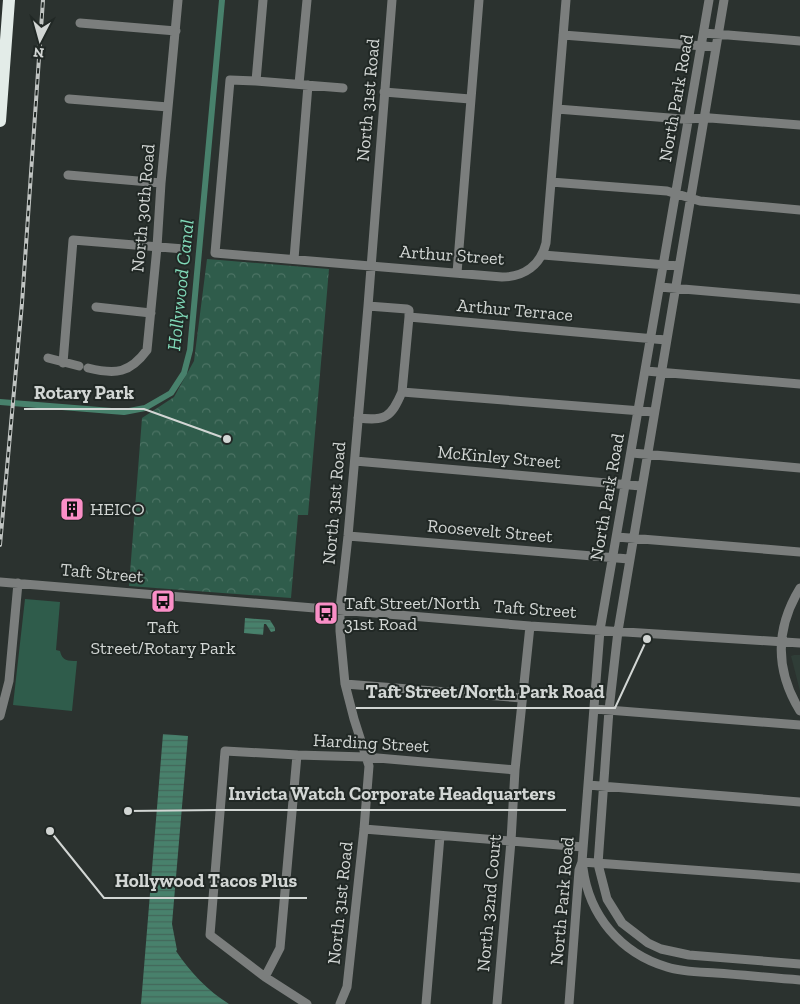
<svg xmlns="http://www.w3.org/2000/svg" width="800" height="1004" viewBox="0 0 800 1004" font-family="'Zilla Slab',serif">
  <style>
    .built { fill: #2f3d37 }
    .grass { fill: #2f5c4b }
    .park { fill: url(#park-crowns) }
    .water { fill: url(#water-rules) }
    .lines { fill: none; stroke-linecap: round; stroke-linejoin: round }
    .canal { stroke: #48816c; stroke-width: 6 }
    .minor { stroke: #7b7e7d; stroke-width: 9 }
    .highway { stroke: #e3ece8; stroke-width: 12 }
    .rail-casing { stroke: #c0c4c2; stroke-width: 4 }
    .rail { stroke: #212825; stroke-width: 2; stroke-dasharray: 5.5; stroke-linecap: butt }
    .labels { text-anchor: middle; stroke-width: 4; stroke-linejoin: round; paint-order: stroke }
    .street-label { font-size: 18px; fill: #d2d6d4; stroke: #212825 }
    .poi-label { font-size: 18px; fill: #d2d6d4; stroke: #212825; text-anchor: start }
    .water-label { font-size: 19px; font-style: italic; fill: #81dab9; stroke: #212825 }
    .leader { fill: none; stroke: #d2d6d4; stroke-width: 2 }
    .callout-dot { fill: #d2d6d4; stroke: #212825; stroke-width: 2 }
    .callout-label { font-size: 19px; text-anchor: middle; font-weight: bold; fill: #d2d6d4; stroke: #212825; stroke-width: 4; stroke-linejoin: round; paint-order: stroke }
  </style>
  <defs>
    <pattern id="park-crowns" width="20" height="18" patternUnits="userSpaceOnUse" patternTransform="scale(1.25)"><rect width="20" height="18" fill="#2f5c4b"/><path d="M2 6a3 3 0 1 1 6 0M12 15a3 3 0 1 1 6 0" fill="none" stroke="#4c7364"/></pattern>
    <pattern id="water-rules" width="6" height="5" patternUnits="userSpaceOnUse" patternTransform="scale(1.25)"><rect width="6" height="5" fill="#48816c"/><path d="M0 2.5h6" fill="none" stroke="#44675a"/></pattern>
  </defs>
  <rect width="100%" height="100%" fill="#2b322f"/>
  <path class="built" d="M794,655h6v36l-9,-35z"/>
  <path class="grass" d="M25,599l35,3 -4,48 4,1c2,10 8,10 17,10l-5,50 -59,-6z"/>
  <path class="park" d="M207,259l122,10 -21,246h-10l-7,83 -162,-12 13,-168 32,-21 20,-36z"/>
  <path class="water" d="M245,618l25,2 5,8v3l-4,1 -5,-8h-2l-1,11 -19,-2z
    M163,734l25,2 -16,188 5,26 -1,1c14,21 32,40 53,53h-88z"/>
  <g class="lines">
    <path class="canal" d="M0,402l124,10 21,-4 26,-15 13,-20 6,-23 32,-350"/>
    <path class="minor" d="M724,0l-106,631 -9,79 -11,154 9,35 15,24 26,20 13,6 28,6 111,9
      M80,23l96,8
      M704,33l96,8
      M563,35l153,12
      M256,81l7,-81
      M299,84l8,-84
      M343,88l-87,-7 -26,-1 -15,173 287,24c22,0 39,-12 44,-34l20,-243
      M384,92l86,7
      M69,99l99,8
      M557,109l125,10 28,-1 90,7
      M68,175l93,8
      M551,182l116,9 33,10 100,9
      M543,255l136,11
      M294,259l14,-174
      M457,273l22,-273
      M660,287l140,12
      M368,306l39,3 2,1v7l257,23
      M96,307l55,6
      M48,358l31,8
      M63,363l10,-123 111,9
      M88,368c28,7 42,5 59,-18l10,-103 4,-64 17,-183
      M646,371l154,13
      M402,392l252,20
      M358,418c27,3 33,0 44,-26l7,-75
      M632,453l168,15
      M355,461l286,25
      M348,536l281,23
      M617,537l183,15
      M0,582l530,44 270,17
      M800,588c-25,41 -25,82 0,123
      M345,684l177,14
      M595,709l205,16
      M0,716l9,-35 9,-98
      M588,785l212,17
      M364,829l219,18
      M582,862l218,16
      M583,868c6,47 37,85 84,99 15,5 33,5 49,6 28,2 56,5 84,7
      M265,977l15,-29 17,-193
      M307,1004l-42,-27 -55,-42 15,-184 72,4 69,2 149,13
      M340,1004l7,-17 17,-158 5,-63 -15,-47 -9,-35 -5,-53v-22l8,-73 20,-230 24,-306
      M426,1004l14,-168
      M497,1004l14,-163 4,-71 15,-144
      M569,1004l10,-134 3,-8 18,-232 109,-630"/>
    <path class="highway" d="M0,121l9,-121"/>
    <g class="rail-casing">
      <path id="rail" d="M0,545l22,-242 21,-303"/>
    </g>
    <use href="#rail" class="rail"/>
  </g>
  <defs>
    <g id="building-square" transform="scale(1.25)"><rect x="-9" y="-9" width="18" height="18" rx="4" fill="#fa8fc7" stroke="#212825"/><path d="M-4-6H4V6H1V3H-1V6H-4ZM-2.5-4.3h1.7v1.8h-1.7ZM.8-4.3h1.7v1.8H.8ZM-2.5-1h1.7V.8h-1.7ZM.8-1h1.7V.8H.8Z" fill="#111"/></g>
    <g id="bus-square" transform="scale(1.25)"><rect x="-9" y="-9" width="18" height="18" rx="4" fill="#fa8fc7" stroke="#212825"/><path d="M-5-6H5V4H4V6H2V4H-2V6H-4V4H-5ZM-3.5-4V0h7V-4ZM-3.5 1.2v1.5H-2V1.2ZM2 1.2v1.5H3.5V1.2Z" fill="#111"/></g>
  </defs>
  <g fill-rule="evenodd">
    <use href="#building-square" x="72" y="509"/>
    <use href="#bus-square" x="163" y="601"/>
    <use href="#bus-square" x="326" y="613"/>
  </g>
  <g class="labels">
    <g class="street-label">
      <text transform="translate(676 98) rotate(-80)" y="6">North Park Road</text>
      <text transform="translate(368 100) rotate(-85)" y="6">North 31st Road</text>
      <text transform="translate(143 208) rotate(-85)" y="6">North 30th Road</text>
      <text transform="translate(452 255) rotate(4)" y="6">Arthur Street</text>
      <text transform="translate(515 310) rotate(5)" y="6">Arthur Terrace</text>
      <text transform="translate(499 457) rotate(5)" y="6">McKinley Street</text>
      <text transform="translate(607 497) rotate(-80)" y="6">North Park Road</text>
      <text transform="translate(334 503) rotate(-85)" y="6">North 31st Road</text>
      <text transform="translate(490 531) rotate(5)" y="6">Roosevelt Street</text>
      <text transform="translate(102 573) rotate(5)" y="6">Taft Street</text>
      <text transform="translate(535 609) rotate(4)" y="6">Taft Street</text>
      <text transform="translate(371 743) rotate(3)" y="6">Harding Street</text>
      <text transform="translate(562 901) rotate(-85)" y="6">North Park Road</text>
      <text transform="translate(340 903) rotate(-84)" y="6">North 31st Road</text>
      <text transform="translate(489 903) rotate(-85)" y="6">North 32nd Court</text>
    </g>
    <g class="poi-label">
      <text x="90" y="515">HEICO</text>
      <text x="344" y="609">Taft Street/North<tspan x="344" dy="21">31st Road</tspan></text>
      <text x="163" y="633" text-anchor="middle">Taft<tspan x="163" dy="21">Street/Rotary Park</tspan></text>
    </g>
    <g class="water-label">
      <text transform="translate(180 285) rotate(-84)" y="7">Hollywood Canal</text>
    </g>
  </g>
  <path class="leader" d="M227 439L144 409H24M647 639L615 708H356M128 811L218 810H566M50 831L104 898H307"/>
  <g class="callout-dot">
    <circle cx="227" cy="439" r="5"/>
    <circle cx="647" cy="639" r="5"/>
    <circle cx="128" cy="811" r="5"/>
    <circle cx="50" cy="831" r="5"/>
  </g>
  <g class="callout-label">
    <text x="84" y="399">Rotary Park</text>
    <text x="485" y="698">Taft Street/North Park Road</text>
    <text x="392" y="800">Invicta Watch Corporate Headquarters</text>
    <text x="206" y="887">Hollywood Tacos Plus</text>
  </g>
  <g transform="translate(40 40) rotate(186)" stroke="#212825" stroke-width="4" paint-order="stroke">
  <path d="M0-4L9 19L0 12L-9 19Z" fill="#d2d6d4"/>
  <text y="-8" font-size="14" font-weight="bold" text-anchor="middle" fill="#d2d6d4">N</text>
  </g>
</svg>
